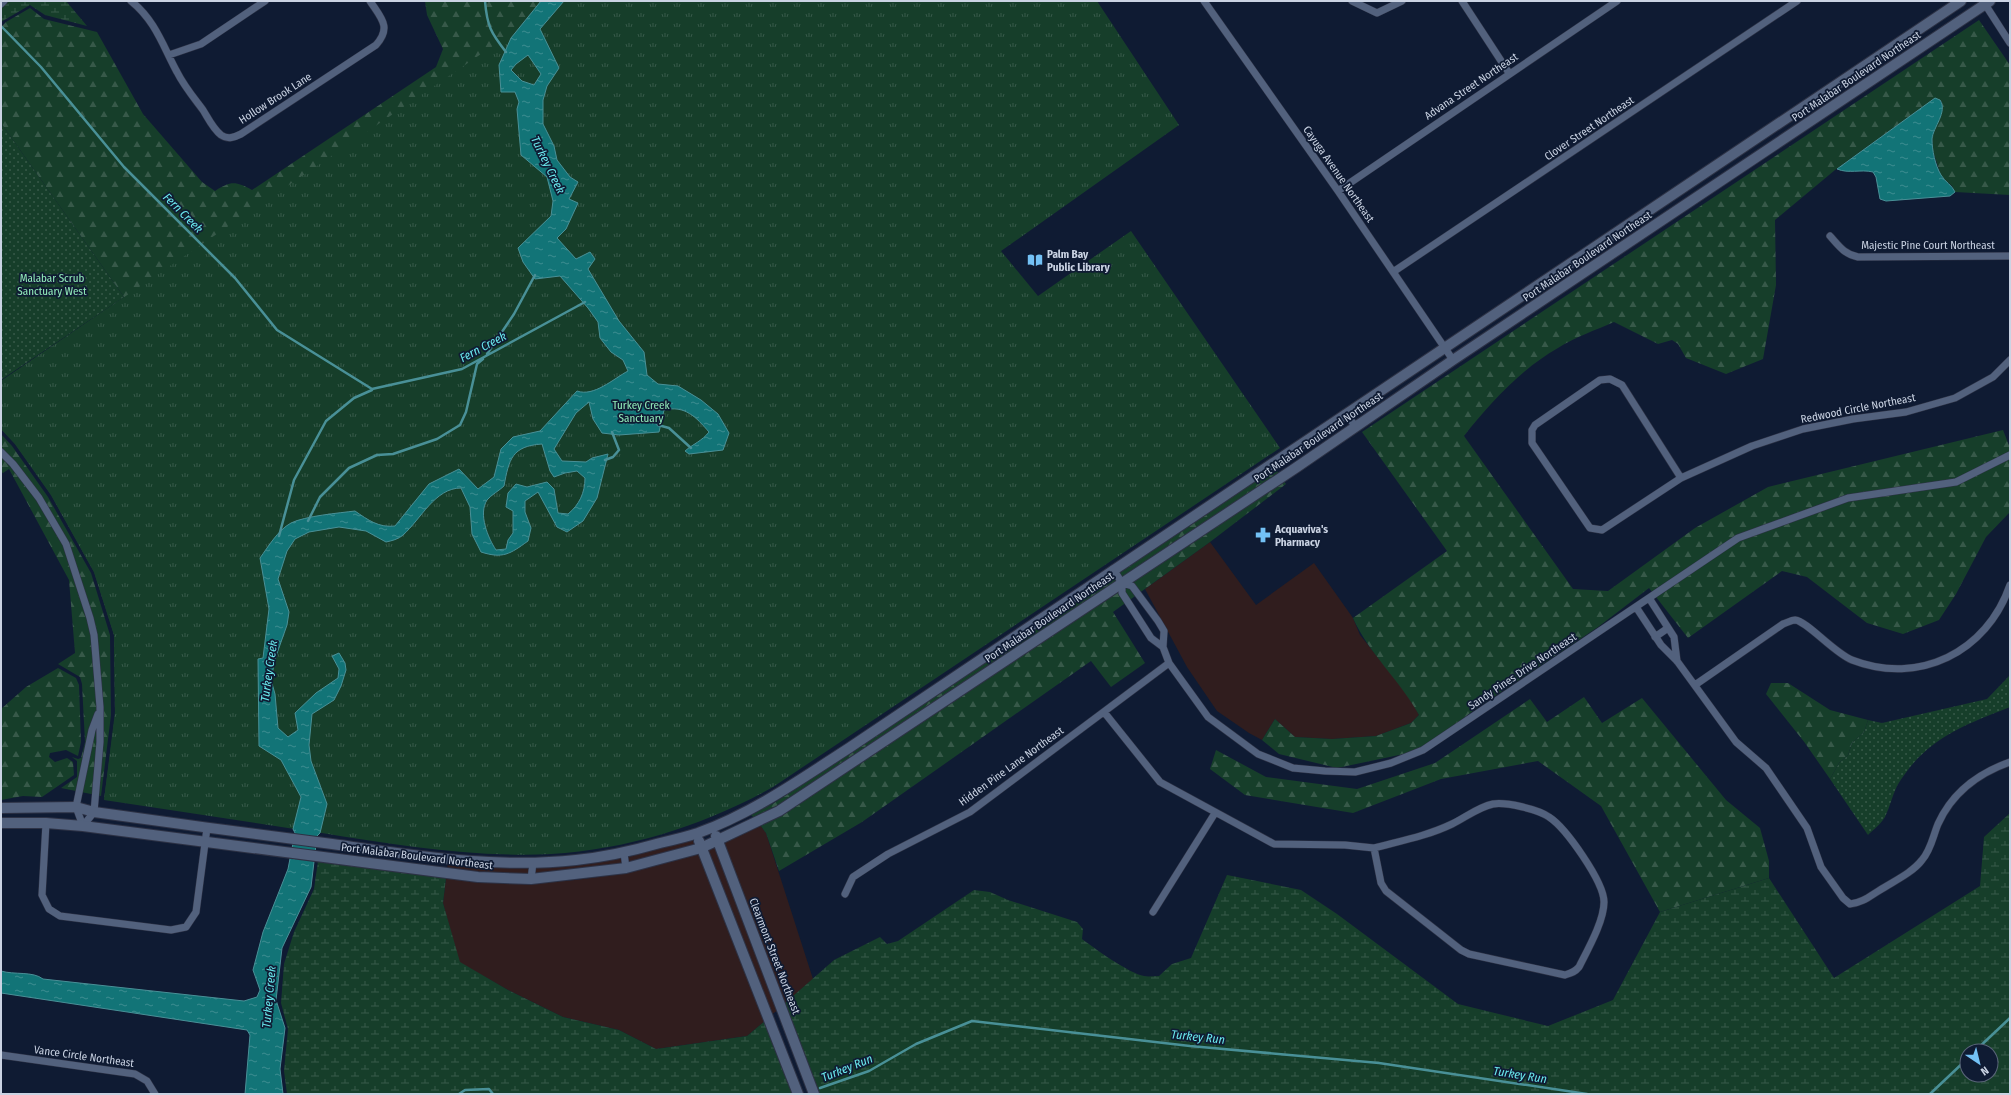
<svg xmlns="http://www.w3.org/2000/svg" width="2011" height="1095" viewBox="0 0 2011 1095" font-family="'Fira Sans Condensed',sans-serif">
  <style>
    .commercial { fill: #301d1e }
    .grass { fill: url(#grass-dots) }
    .forest { fill: url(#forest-firs) }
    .wetland { fill: url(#wetland-marsh); fill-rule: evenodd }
    .park { fill: url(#park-tufts) }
    .water { fill: url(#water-ripples); stroke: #499097; fill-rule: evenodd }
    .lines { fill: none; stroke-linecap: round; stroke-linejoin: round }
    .stream { stroke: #499097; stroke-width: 2.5 }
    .street-casing { stroke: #2d3245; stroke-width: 8 }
    .secondary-casing { stroke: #2d3245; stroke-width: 12 }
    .street { stroke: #52617d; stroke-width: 7 }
    .secondary { stroke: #52617d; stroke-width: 10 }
    .labels { text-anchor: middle; stroke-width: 3.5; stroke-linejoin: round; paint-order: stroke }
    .street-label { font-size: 11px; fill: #cad3e3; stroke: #0f1b33 }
    .poi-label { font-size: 11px; font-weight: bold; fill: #cad3e3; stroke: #0f1b33; text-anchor: start }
    .park-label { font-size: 11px; fill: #93edbb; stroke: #0f1b33 }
    .water-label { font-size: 12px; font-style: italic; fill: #6ae9ee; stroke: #0f1b33 }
  </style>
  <defs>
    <pattern id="grass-dots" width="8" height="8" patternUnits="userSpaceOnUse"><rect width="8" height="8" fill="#163e2a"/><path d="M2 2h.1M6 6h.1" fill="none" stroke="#375949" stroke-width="1.8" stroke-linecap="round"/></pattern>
    <pattern id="forest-firs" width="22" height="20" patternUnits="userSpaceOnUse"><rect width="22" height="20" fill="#163e2a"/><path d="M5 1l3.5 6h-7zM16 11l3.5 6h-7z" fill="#375949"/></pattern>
    <pattern id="wetland-marsh" width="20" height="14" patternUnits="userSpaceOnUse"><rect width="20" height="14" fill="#163e2a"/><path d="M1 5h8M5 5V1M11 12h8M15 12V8" fill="none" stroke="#375949"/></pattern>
    <pattern id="park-tufts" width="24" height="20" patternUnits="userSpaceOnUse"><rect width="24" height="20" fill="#163e2a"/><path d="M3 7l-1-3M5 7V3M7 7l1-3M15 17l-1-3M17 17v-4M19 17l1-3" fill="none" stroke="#375949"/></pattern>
    <pattern id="water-ripples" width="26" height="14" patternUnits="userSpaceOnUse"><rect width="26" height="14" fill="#127477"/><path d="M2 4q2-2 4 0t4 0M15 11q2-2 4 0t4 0" fill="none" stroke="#3e8d91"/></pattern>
  </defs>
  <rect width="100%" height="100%" fill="#0f1b33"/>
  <path class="commercial" d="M1210,542l46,63 58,-42 39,55 7,17 50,62 9,18 -8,8 -35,13 -44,3 -37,-2 -20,-18 -13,21 -13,-7 -32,-22 -30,-44 -42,-78z
    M760,825l6,8 47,146 -29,25 -61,-161z
    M693,839l2,6 -71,19 -93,10 -53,-2 -31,-3 1,-6 128,2 49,-7z
    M716,847l62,163 -7,5 -64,-164z
    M699,853l66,168 -18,15 -91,13 -37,-19 -56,-13 -55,-27 -49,-28 -16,-59 3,-25 86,5 43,-3 52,-7z"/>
  <path class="grass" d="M1,123l123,174 -123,83z
    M2010,675v32c-48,19 -85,32 -113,79 -5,10 -7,21 -12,31 -4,7 -12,13 -17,18l-38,-56 9,-16 9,-8 4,-12 12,-11 4,-12 14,3 105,-24z"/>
  <path class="forest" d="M425,1h116l-30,37 -407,762 11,-84 -1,-81 -20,-63 -43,-77 -36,-51 -14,-15v-48l123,-84 -123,-174v-96l5,-5 24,-14 14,11 53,13 46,82 59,68 13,9c16,-10 20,-10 37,-1l184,-123 7,-18 -16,-34z
    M1979,20l31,45v130l-55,-3 -3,-6 -11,-10 -8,-25 -1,-14 10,-31v-4l-7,-4 -100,72 -60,50 1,65 -13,74 -37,15 -40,-16 -8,-14 -6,-4 -14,4 -44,-22c-18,8 -39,15 -56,26 -37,21 -68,55 -94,88l109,153 35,2 87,-63 73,-41 235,-57 7,18v64l-24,25 -30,57 -17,26 -36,14 -36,-11 -60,-46 -25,-6 -94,67 -39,-50 -51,39 -124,83 -51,40 -86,18 -58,-14 -17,-14 13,-21 20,18 37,2 44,-3 35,-13 8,-8c-19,-35 -50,-61 -66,-97l94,-67 -85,-119z
    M1,434l11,12 36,51 43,76 19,62 1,80 -10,81 -40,-8 16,-11v-16l-5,-4 6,2 3,-1 4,-16 -3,-58 -2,-7 -22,-13 17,-11 -6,-73 -60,-111 -6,4 -2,-1z
    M1275,468l4,6 -425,282 -77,51 -23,11 -4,-4 24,-11 78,-52z
    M1284,481l2,3 -76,58 -97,70 32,51 -34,24 -20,-26 -229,161 -83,49 -13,-38 -6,-8 21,-10 78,-51z
    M58,668l18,10 3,7 2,57 -3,14 -12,-6 -16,3 -1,4 6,5 12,-4 6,4 1,13 -32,22 -19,-1 -22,4v-91l25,-22z
    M1771,683h17l42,27 38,10 -4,12 -12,11 -4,12 -9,8 -9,16 -25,-36 -39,-49z
    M1584,697l18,26 40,-25 84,102 34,28 9,33v17l-109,34 -59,-106 -63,-45 -97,18 -88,34 -108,-18 -35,-26 6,-19 50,27 91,12 78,-26 95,-64 17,23z"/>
  <path class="wetland" d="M1,1h65l21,25 -42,-11 -15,-10 -29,17z
    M2010,813v281h-1191l-35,-90 50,-44 46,-23 7,7 11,-3 76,-51 16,2 18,8 69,22 6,7 -1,10c12,9 48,35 62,37 4,1 10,0 15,0l13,-12 19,-6 36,-83 74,15 36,24 121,90 90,22 65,-26 47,-88 109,-34 65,100 146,-92 4,-49zM1967,1051h24v24h-24z
    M318,861l128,17 -3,25 17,59 48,28 55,27 56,13 37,19 91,-13 18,-15 29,73h-507l-3,-23 4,-42 -7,-26 3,-39 10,-32 20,-43z"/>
  <path class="park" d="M559,1h538l82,124 -178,126 37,45 93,-65 149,217 -507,339c-68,38 -143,62 -222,67 -74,4 -156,-9 -229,-21 -73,-11 -145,-22 -218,-33l11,-88 -1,-77 -20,-63 -43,-77 -36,-51 -14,-15v-48z"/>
  <path class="water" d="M541,1h23l-24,28 19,39 -12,18 -4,14v24l11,22 3,14 13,17 8,5 -9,17 9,4 -12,26 -9,9 19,21 14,-7 5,7 -7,10 31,52 25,31 3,23 11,9 20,2 23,14 17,14 11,19 -6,17 -34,4 -4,-3c8,-7 17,-10 24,-19 -13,-15 -24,-27 -45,-22l-5,22 -40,3 -17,-2 -9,-14 -4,-17 -13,11 -22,36 8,12 24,1 6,-4 16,-4 -11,44 -14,23 -16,11 -10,-5 -19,-35 -13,9v11l6,16 -3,13c-18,13 -25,18 -47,11l-9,-18 -2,-27 -9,-19c-26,0 -40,31 -58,47 -4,4 -12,6 -17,7l-20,-11 -27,-4 -30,5 -14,7 -8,12 -9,28 11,33 -2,13 -12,34 -4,21 4,14 3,34 10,9 10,-7 -3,-17 21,-20 22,-15 1,-9 -7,-13 7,-3 6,10 1,7 -5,16 -7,14 -22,14 -3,31 2,16 16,43 -7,29 -3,3 -6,51 -29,61 -6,52 9,28 -5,41 3,25h-38l5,-59 -3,-5 -246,-37v-22c13,4 32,0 42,8l201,22 13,-4 3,-7 -7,-20 10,-38 25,-63 7,-36 -2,-4 8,-32 -20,-37 -22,-14 -1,-87 5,-1 6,-49 -9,-51c8,-11 18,-28 31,-35 14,-7 48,-10 64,-12 13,9 24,17 40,15l34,-42 30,-15 19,20 16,-12 7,-28 12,-12 27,-6 37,-40c17,6 36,-12 51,-20l-5,-11 -12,-8 -11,-14 -2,-16 -10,-14 -28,-32 -25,3 -12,-17 -5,-14 33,-32 2,-15 -6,-24 -26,-22 -4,-46 2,-7 -4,-10h-14l-2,-27 12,-27zM528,55l13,19 -7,11 -12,-4 -11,-11 5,-6zM542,444l8,27 4,6 11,-4 12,-2 8,7c0,15 -6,27 -17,36l-10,-1 -4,-24 -7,-7 -20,5 -11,-3 -8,9 -2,14 7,4v22l-5,7 -2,9 -10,1c-8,-12 -18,-36 -9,-50 4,-5 13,-10 17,-14 5,-27 8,-40 38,-42z
    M1935,98l5,2c8,12 -7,27 -8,39 0,11 3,26 9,36 4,7 11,10 14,17l-5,4 -64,5 -6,-2 -4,-22 -3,-5c-13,-3 -24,2 -36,-3z"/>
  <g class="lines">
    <path class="stream" d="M485,1c2,25 6,32 21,51
      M1,26l40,41 83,100 111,111 42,52 95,59 90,-20 123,-67
      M487,354l27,-40 21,-39
      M658,425l11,3 22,20
      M605,460l8,-3 6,-7 -7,-18
      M308,521l12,-24 29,-29 28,-13 16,-1 44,-15 23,-14 6,-13 11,-48 6,-5
      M279,536l15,-56 32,-59 28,-23 18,-8
      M1975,1051l35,-33
      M820,1088l49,-17 47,-27 56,-23 218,25 189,17 208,31
      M459,1094l6,-4 24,-1 4,5
      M1930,1094l37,-35"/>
    <g class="street-casing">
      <path id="street" d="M131,1c24,19 32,45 46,71 7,14 17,26 26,38 5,8 10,19 18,25 7,5 14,2 20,-1l135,-89c16,-18 5,-27 -6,-44
        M1204,1l134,190 115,169
        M1352,1l25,12 25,-12
        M1462,1l47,72
        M1983,1l27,42
        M1,4l3,-3
        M169,55l32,-11 64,-43
        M1338,191l279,-190
        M1830,236c9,10 14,18 28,21l152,-1
        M1393,272l404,-271
        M1346,414l10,13
        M1,452l12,12 26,34 27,46 24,74 4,17 6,72v35l-6,70 -11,14
        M1681,478l-59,-93 -12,-6 -10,1 -65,45 -3,5v13l58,85 12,2 79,-52 71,-32 51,-17 50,-10 53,-7 49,-14 38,-21 17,-17
        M1113,569l9,14v10l2,3 27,42 12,9 6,16 39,54 50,37 35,14 32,3 30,1 36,-9 32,-13 315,-212 110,-40 108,-16 54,-27
        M1122,583l10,3 26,35 6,10 -1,16
        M1649,598l25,39 3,24
        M1636,607l25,38 16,16 59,81 30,26 41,60 14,39 22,31 7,6c12,-1 20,-8 30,-14 14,-9 32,-17 42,-30 9,-10 11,-24 16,-36 14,-31 41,-51 72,-62
        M1655,637l13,-9
        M1695,685l88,-61c4,-1 8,-4 12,-4 12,1 39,33 57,40 67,26 135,-8 158,-75
        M1104,712l56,70 114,62 71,1 29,3 7,35 5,8 75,59 8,4 96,21c6,-2 10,-3 14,-8 9,-18 25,-46 25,-65 0,-20 -38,-74 -55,-85 -11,-8 -43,-15 -56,-13 -15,3 -28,14 -41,20 -25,12 -52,17 -78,24
        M46,823l-4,72 7,14 11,7 111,14 15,-3 10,-15 11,-84
        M83,826l-7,-19 16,-77 6,-16
        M624,853l2,15
        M531,879l2,-16
        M845,894l8,-17 35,-23 82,-42 199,-149
        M1153,912l62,-99
        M1,1055l134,19 12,7 8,13"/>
    </g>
    <g class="secondary-casing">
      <path id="secondary" d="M1,808l75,-1 18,5c79,11 159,22 238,32 81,11 162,25 244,16 29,-3 56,-9 84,-17 13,-3 26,-6 38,-10 55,-20 103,-54 151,-85l1112,-747
        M1,823h45l37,3 395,51 53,2 95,-11 75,-20 78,-37 518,-344 156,-107 537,-359
        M716,836l98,258
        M699,841l99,253"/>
    </g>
    <use href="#street" class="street"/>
    <use href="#secondary" class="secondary"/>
  </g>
  <defs>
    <g id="library-bare" transform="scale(1.2)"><path d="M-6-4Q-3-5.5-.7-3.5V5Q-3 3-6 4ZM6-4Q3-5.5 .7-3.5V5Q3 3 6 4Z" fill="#73c1f5" stroke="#0f1b33" stroke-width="2.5" paint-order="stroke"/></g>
    <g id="pharmacy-bare" transform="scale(1.2)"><path d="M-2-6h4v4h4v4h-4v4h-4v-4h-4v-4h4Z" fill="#73c1f5" stroke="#0f1b33" stroke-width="2.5" paint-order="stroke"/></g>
  </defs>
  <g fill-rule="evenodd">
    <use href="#library-bare" x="1035" y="260"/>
    <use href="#pharmacy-bare" x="1263" y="535"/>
  </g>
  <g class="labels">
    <g class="street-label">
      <text transform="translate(1856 76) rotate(-34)" y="4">Port Malabar Boulevard Northeast</text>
      <text transform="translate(1471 86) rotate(-34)" y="4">Advana Street Northeast</text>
      <text transform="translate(275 98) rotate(-33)" y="4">Hollow Brook Lane</text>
      <text transform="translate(1589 128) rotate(-34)" y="4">Clover Street Northeast</text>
      <text transform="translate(1339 174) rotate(55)" y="4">Cayuga Avenue Northeast</text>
      <text x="1928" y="249">Majestic Pine Court Northeast</text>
      <text transform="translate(1587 256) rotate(-34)" y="4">Port Malabar Boulevard Northeast</text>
      <text transform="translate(1858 408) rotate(-11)" y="4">Redwood Circle Northeast</text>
      <text transform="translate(1318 437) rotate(-34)" y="4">Port Malabar Boulevard Northeast</text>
      <text transform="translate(1049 617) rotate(-34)" y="4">Port Malabar Boulevard Northeast</text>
      <text transform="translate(1522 671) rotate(-34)" y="4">Sandy Pines Drive Northeast</text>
      <text transform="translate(1011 766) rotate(-36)" y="4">Hidden Pine Lane Northeast</text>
      <text transform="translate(417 856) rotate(7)" y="4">Port Malabar Boulevard Northeast</text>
      <text transform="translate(775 956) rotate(69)" y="4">Clearmont Street Northeast</text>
      <text transform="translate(84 1056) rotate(8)" y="4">Vance Circle Northeast</text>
    </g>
    <g class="poi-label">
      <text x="1047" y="258">Palm Bay<tspan x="1047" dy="13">Public Library</tspan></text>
      <text x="1275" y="533">Acquaviva's<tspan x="1275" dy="13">Pharmacy</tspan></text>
    </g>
    <g class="park-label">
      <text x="52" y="282">Malabar Scrub<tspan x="52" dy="13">Sanctuary West</tspan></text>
      <text x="641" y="409">Turkey Creek<tspan x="641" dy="13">Sanctuary</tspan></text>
    </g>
    <g class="water-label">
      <text transform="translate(548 165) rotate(64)" y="4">Turkey Creek</text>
      <text transform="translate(183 213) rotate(45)" y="4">Fern Creek</text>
      <text transform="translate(483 347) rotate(-28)" y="4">Fern Creek</text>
      <text transform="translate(269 671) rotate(-82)" y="4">Turkey Creek</text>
      <text transform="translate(269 997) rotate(-85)" y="4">Turkey Creek</text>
      <text transform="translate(1198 1037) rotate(6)" y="4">Turkey Run</text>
      <text transform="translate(847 1068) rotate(-22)" y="4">Turkey Run</text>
      <text transform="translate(1520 1075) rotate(9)" y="4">Turkey Run</text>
    </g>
  </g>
  <rect width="2011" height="1095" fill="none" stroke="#cad3e3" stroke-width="4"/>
  <g transform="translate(1979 1063) rotate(145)"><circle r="19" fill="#0f1b33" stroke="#5a6579"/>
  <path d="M0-3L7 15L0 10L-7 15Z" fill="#73c1f5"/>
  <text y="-6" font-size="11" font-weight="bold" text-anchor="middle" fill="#cad3e3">N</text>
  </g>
</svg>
